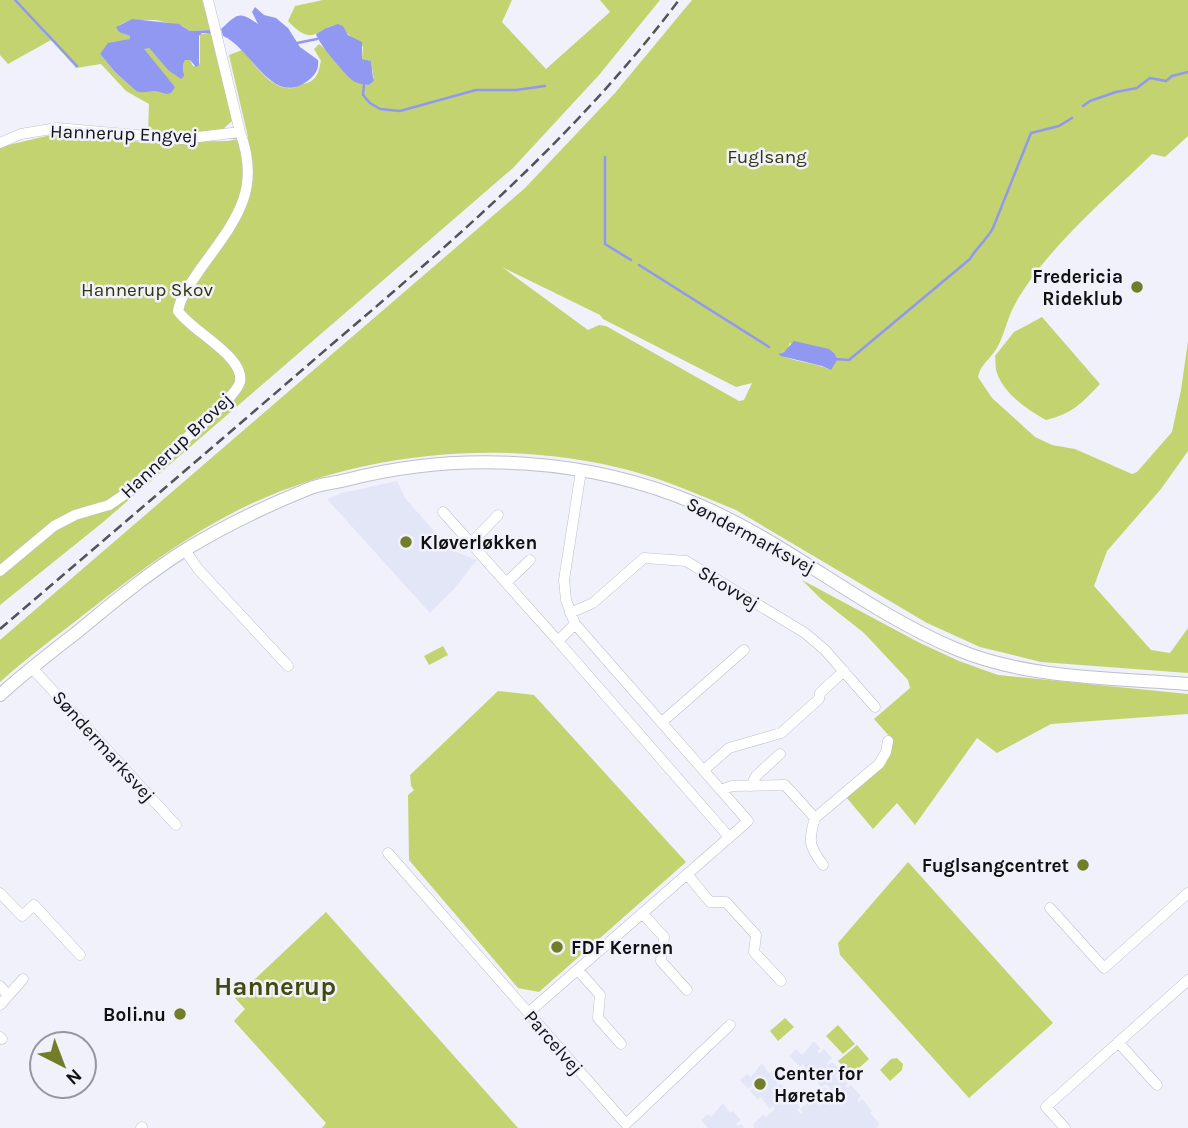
<svg xmlns="http://www.w3.org/2000/svg" width="1188" height="1128" viewBox="0 0 1188 1128" font-family="Karla,sans-serif">
  <style>
    .built { fill: #e3e6f7 }
    .green { fill: #c3d36f; fill-rule: evenodd }
    .water { fill: #9098f1 }
    .lines { fill: none; stroke-linecap: round; stroke-linejoin: round }
    .stream { stroke: #9098f1; stroke-width: 2.5 }
    .minor-casing { stroke: #bec0c9; stroke-width: 11 }
    .tertiary-casing { stroke: #bec0c9; stroke-width: 14 }
    .minor { stroke: #fff; stroke-width: 10 }
    .tertiary { stroke: #fff; stroke-width: 12 }
    .rail { stroke: #535358; stroke-width: 2.5; stroke-dasharray: 10 5; stroke-linecap: butt }
    .poi-dot { fill: #727d29; stroke: #f0f1fb; stroke-width: 2.5 }
    .labels { text-anchor: middle; stroke-width: 5; stroke-linejoin: round; paint-order: stroke }
    .street-label { font-size: 19px; fill: #101013; stroke: #f0f1fb }
    .park-label { font-size: 19px; fill: #303509; stroke: #f0f1fb }
    .poi-label { font-size: 19px; font-weight: bold; fill: #101013; stroke: #f0f1fb; text-anchor: end }
    .district-label { font-size: 26px; font-weight: bold; fill: #434a0f; stroke: #f0f1fb }
  </style>
  <rect width="100%" height="100%" fill="#f0f1fb"/>
  <path class="built" d="M397,481l8,17 30,34 21,20 21,8 -24,30 -23,23 -103,-114 15,-6z
    M814,1041l6,7 -3,3 2,3 5,-5 8,9 -5,5 1,2 4,-3 8,8 -5,6 2,1 3,-2 8,9 -3,2 2,2 4,-3 10,11 -4,4 2,2 3,-3 10,12 -2,2 10,11 -4,4h-122l-1,-4 10,-9 3,2 9,-8 -2,-3 -3,3 -9,-12 -3,3 -8,-9 3,-3 -2,-2 -3,3 -8,-9 7,-6 4,3 11,-14 7,10 4,-2 7,9 -4,4 2,2 3,-2 8,8 -2,2 13,13 -3,3 4,4 2,-2 -3,-3 8,-6 3,2 2,-2 -3,-3 15,-13 3,3 2,-2 -4,-4 -5,3 -8,-12 -3,3 -8,-9 3,-3 -2,-2 -3,3 -11,-11 7,-7 6,6z
    M723,1103l7,10 3,-2 8,9 -5,4 2,2 3,-2 4,4h-37l-7,-8 7,-6 3,3z"/>
  <path class="green" d="M0,0h202l9,30 -21,1 -7,-5 -28,-6h-25l-11,5 3,8 8,3v3l-8,3h-9l-13,12 15,18 21,19h20l19,-4 -31,-36 1,-4 4,1 19,22 16,3 -1,-8 2,-5h5l3,6 6,-1 1,-3v-28h12l20,87 -11,10 -73,2 1,-29 -23,-13 -25,-27 -25,4 -25,-28 -43,24 -8,-9z
    M323,0h189l-10,22 44,47 64,-57 -10,-12h60l-61,75 -86,93 -411,355 -102,82v-458l59,-14 83,9 86,-1 20,-4 -19,-82 13,-5c13,14 29,41 51,38 4,-1 7,-3 10,-4 14,-3 15,-10 18,-23l-7,-12 5,-5c18,12 26,39 50,41l5,-4 -3,-20 -9,-2 1,-12c-6,-8 -17,-11 -20,-21 -26,-6 -25,27 -55,-5l7,-15z
    M692,0h496v136l-23,21 -13,-3c-45,44 -108,96 -138,152 -7,13 -9,27 -16,40 -6,12 -18,18 -20,31l14,21 43,39 17,8 23,4 57,25 5,-2 35,-40 9,-42 7,-49v110l-27,38 -54,62 -13,35 57,64 19,3 18,-25v45l-147,-11 -61,-15 -53,-24 -191,-113c-34,-14 -68,-29 -104,-39 -128,-34 -273,-20 -392,38 -52,26 -99,61 -145,97 -32,25 -65,49 -95,76v-42l525,-452 90,-95zM502,267l98,48 3,4 133,68 16,-4 -8,17 -5,1 -133,-75 -7,-1 -11,5zM790,343l41,27c-16,-8 -35,-7 -52,-16l8,-4z
    M1042,317l58,67c-18,19 -28,30 -54,36 -18,-10 -42,-26 -49,-47 -2,-5 -1,-12 -2,-17l19,-24z
    M802,580l118,63 39,18 39,14 190,19v20l-137,10 -54,29 -20,-15 -62,87 -18,-22 -24,26 -27,-32 39,-34 5,-26 -16,-18 36,-31 -2,-8 -44,-47 -43,-34z
    M443,646l5,9 -19,10 -5,-9z
    M498,691l36,4 152,167 -147,130 -21,-4 -109,-128 -1,-65 6,-5 -3,-4 -1,-11z
    M908,862l145,161 -84,75 -129,-143 -2,-12z
    M326,912l192,216h-196l4,-5 -92,-102 11,-12 -10,-11z
    M785,1018l9,9 -16,14 -8,-10z
    M838,1025l17,19 -12,10 -17,-18z
    M857,1045l12,14 -18,16 -13,-14z
    M897,1058l6,6 -1,6 -12,11 -10,-11 11,-11z"/>
  <path class="water" d="M255,7l9,8 12,3 12,10 12,19 18,13c1,8 -2,14 -8,19 -37,32 -59,-32 -87,-43l-2,-7c17,-16 18,-18 37,-5l-6,-12z
    M132,19l47,5 11,7 21,-1 1,4 -10,-1 -3,3v29l-3,2 -6,-7h-5l-2,5 1,11 -3,3 -13,-9 -19,-22 -5,1 31,38c-6,12 -10,5 -20,4 -8,0 -11,3 -19,0l-21,-19 -15,-18 8,-11 22,-4v-3l-11,-4 -3,-5z
    M338,24l5,2 5,9 14,7v17l9,2c1,6 1,14 3,20l-5,4c-6,-1 -12,-1 -17,-5 -8,-7 -34,-37 -36,-46l10,-6z
    M794,341l35,8 6,5 2,6 -6,10 -9,-4 -41,-10 -3,-2 6,-2z"/>
  <g class="lines">
    <path class="stream" d="M15,0l62,66
      M297,43l20,-4
      M364,85l-1,10 7,8 10,6 20,2 76,-21h40l29,-4
      M1083,106l7,-5 26,-9 21,-4 13,-10 16,3 6,-5 16,-4
      M605,157v87l26,16
      M639,265l130,82
      M834,359l15,1 121,-101c6,-11 16,-18 23,-31l38,-95 28,-7 13,-8"/>
    <g class="minor-casing">
      <path id="minor" d="M0,143l21,-9 36,-6 125,11 58,-7 -32,-132
        M443,512l115,129 17,-17
        M471,543l27,-28
        M185,550l13,19 90,97
        M0,571l54,-45 21,-11 34,-10 19,-13 99,-91c4,-6 11,-12 13,-19 5,-26 -49,-51 -62,-71 3,-17 14,-29 23,-43 34,-47 61,-77 39,-136
        M506,583l24,-23
        M570,613l23,-10 51,-45 42,3 119,72 20,17 50,57
        M558,641l171,196
        M32,668l144,157
        M662,722l82,-72
        M704,770l25,-22 52,-15 38,-34 1,-6 24,-22
        M751,786l5,-10 24,-22
        M721,790l11,-4 53,-1 30,33c-7,23 -6,28 8,47
        M815,818l64,-54 7,-12 2,-11
        M388,853l238,271 104,-99
        M687,874l23,28h16l30,33 -2,17 27,29
        M0,893l22,23 12,-11 46,50
        M1050,908l54,60 84,-75
        M642,913l22,24 -3,24 26,29
        M578,970l22,25 -2,23 23,26
        M0,986l8,9
        M0,1005l23,-26
        M528,1013l220,-192 -173,-197 -9,-24 -2,-20 17,-109
        M0,1037l2,2
        M1118,1042l39,43
        M141,1128l1,-1
        M1065,1128l-19,-21 142,-127"/>
    </g>
    <g class="tertiary-casing">
      <path id="tertiary" d="M0,695c24,-22 50,-42 76,-62 35,-29 71,-59 109,-83 39,-24 81,-44 123,-61 12,-5 26,-6 38,-9 115,-30 245,-22 353,25 91,39 166,106 257,144 70,30 157,29 232,35"/>
    </g>
    <use href="#minor" class="minor"/>
    <use href="#tertiary" class="tertiary"/>
    <path class="rail" d="M0,629c110,-94 220,-188 330,-283 128,-109 247,-211 349,-346"/>
  </g>
  <g class="poi-dot">
    <circle cx="1137" cy="287" r="7"/>
    <circle cx="406" cy="542" r="7"/>
    <circle cx="1083" cy="865" r="7"/>
    <circle cx="557" cy="947" r="7"/>
    <circle cx="180" cy="1014" r="7"/>
    <circle cx="760" cy="1084" r="7"/>
  </g>
  <g class="labels">
    <g class="street-label">
      <text transform="translate(124 133) rotate(2)" y="7">Hannerup Engvej</text>
      <text transform="translate(176 445) rotate(-43)" y="7">Hannerup Brovej</text>
      <text transform="translate(751 535) rotate(28)" y="7">Søndermarksvej</text>
      <text transform="translate(729 587) rotate(31)" y="7">Skovvej</text>
      <text transform="translate(104 746) rotate(48)" y="7">Søndermarksvej</text>
      <text transform="translate(554 1042) rotate(49)" y="7">Parcelvej</text>
    </g>
    <g class="park-label">
      <text x="767" y="163">Fuglsang</text>
      <text x="147" y="296">Hannerup Skov</text>
    </g>
    <g class="poi-label">
      <text x="1123" y="283">Fredericia<tspan x="1123" dy="22">Rideklub</tspan></text>
      <text x="420" y="549" text-anchor="start">Kløverløkken</text>
      <text x="1069" y="872">Fuglsangcentret</text>
      <text x="571" y="954" text-anchor="start">FDF Kernen</text>
      <text x="166" y="1021">Boli.nu</text>
      <text x="774" y="1080" text-anchor="start">Center for<tspan x="774" dy="22">Høretab</tspan></text>
    </g>
    <g class="district-label">
      <text x="275" y="995">Hannerup</text>
    </g>
  </g>
  <g transform="translate(63 1065) rotate(138)"><circle r="33" fill="#f0f1fb" stroke="#96979e" stroke-width="2"/>
  <path d="M0-5L12 26L0 18L-12 26Z" fill="#727d29"/>
  <text y="-10" font-size="19" font-weight="bold" text-anchor="middle" fill="#101013">N</text>
  </g>
</svg>
